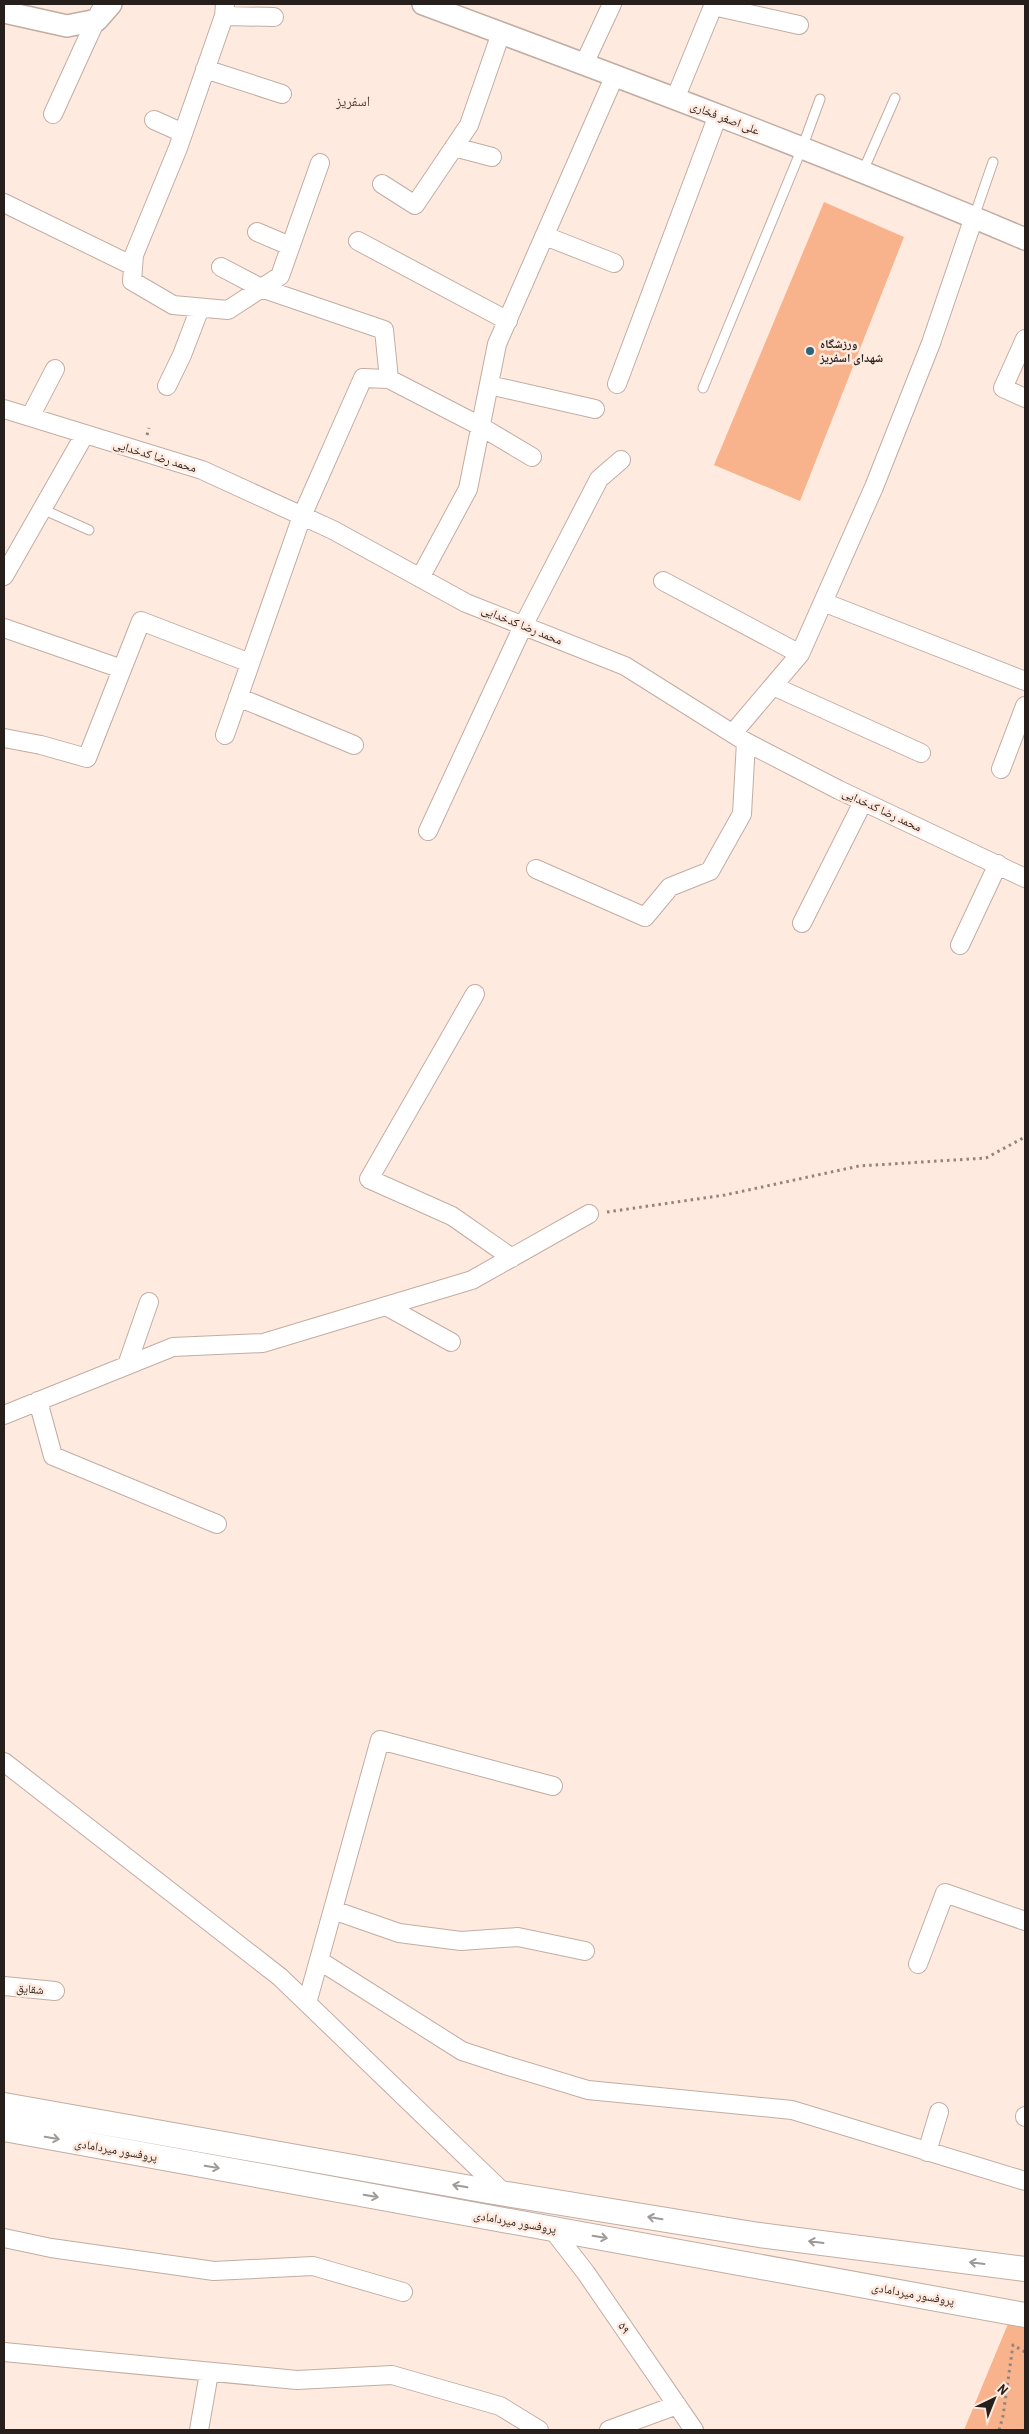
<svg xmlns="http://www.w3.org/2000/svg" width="1029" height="2434" viewBox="0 0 1029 2434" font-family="'Archivo Narrow','Noto Naskh Arabic',sans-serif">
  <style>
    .green { fill: #f8b28c }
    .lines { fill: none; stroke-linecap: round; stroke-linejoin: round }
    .service-casing { stroke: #c1ada3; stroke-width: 11 }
    .minor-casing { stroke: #c1ada3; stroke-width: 20 }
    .tertiary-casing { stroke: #c1ada3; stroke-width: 24 }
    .secondary-casing { stroke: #c1ada3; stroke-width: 26 }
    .path { stroke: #93857d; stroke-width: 3; stroke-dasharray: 2.5 4; stroke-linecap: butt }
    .service { stroke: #fff; stroke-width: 9 }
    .minor { stroke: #fff; stroke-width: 18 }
    .tertiary { stroke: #fff; stroke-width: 21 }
    .secondary { stroke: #fff; stroke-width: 24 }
    .oneway { stroke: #9e9a98 }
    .poi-dot { fill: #2a647d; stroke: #ffeadf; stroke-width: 2 }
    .labels { text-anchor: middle; stroke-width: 5; stroke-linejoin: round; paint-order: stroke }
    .street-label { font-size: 12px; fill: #271f1b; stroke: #ffeadf }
    .poi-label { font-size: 12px; font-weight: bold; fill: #271f1b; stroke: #ffeadf; text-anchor: start }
    .neighbourhood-label { font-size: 14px; fill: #57473e; stroke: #ffeadf }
  </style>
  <rect width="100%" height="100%" fill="#ffeadf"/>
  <path class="green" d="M824,202l80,35 -104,264 -86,-36z
    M1010,2319l15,8v103h-61z"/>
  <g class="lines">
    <g class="service-casing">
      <path id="service" d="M863,171l32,-73
        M974,217l19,-55
        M703,388l99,-240 18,-49
        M42,509l47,21"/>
    </g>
    <g class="minor-casing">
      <path id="minor" d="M225,4l-1,12 -46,132 -44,107 -2,26 41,24 55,5 52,-34 40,-113
        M713,6l86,19
        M224,16l50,1
        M584,64l28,-60
        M205,69l77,25
        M675,99l39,-95
        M53,114l47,-103
        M154,120l29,13
        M454,147l38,10
        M382,184l33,21 54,-80 32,-92
        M4,203l129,63
        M257,232l33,14
        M545,236l69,27
        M358,241l150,80
        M221,267l40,21 123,42 5,49
        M1025,339l-22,49 22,10
        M617,384l101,-269
        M489,385l106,24
        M167,386l15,-31 18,-47
        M4,409l198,61 131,60 133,73 159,63 121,76 93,48 186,88
        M30,417l25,-48
        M4,576l81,-142
        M420,578l48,-89 29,-145 118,-269
        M663,581l137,73
        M823,602l202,79
        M4,628l118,41
        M773,686l148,67
        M238,697l116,48
        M733,733l67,-79 74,-167 57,-144 43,-126
        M225,735l77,-219 61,-138 26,1 91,47 52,31
        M4,738l37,7 46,13 54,-137 109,42
        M1001,769l24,-63
        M428,831l95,-205 76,-147 22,-19
        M536,869l109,48 25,-30 40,-16 32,-57 4,-72
        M802,923l61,-121
        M960,945l38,-81
        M475,994l-106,185 83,37 60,42
        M386,1306l65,36
        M127,1365l22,-63
        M38,1401l15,55 164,68
        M4,1415l169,-68 90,-4 209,-63 117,-66
        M4,1762l276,215 224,216
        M333,1910l66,23 62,8 57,-4 67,14
        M320,1961l142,90 43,14 83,25 204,20 233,71
        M918,1964l27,-71 80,28
        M4,1986l51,5
        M307,2003l73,-263 173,46
        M1025,2116v1
        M927,2152l12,-40
        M552,2229l34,44 108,157
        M4,2238l47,10 163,23 99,-5 90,26
        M4,2352l293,28 95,-5 108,31 39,24
        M199,2430l10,-57
        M609,2430l68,-25"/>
    </g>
    <g class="tertiary-casing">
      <path id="tertiary" d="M423,4c202,75 404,151 602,235
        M4,12l63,14 30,-6 14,-16"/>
    </g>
    <g class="secondary-casing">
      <path id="secondary" d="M4,2105l484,86 271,44 266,34
        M4,2129l1021,186"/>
    </g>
    <path class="path" d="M147,435l2,-7
      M607,1212l118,-17 134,-29 127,-8 39,-21
      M999,2430l4,-14 10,-71 12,7"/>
    <use href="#service" class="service"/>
    <use href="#minor" class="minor"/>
    <use href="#tertiary" class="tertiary"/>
    <use href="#secondary" class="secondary"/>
  </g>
  <defs><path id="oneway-shaft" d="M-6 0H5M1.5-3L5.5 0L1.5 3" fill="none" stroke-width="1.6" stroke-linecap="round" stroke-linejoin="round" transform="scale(1.25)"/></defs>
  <g class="oneway">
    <use href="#oneway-shaft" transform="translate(52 2138) rotate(10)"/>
    <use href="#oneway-shaft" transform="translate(212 2167) rotate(10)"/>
    <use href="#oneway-shaft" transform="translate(460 2186) rotate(-170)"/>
    <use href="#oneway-shaft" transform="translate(371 2196) rotate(10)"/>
    <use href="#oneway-shaft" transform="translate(655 2218) rotate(-171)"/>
    <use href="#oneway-shaft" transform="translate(600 2237) rotate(10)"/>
    <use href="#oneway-shaft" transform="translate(816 2242) rotate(-173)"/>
    <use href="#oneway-shaft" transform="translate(977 2263) rotate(-173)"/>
  </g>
  <circle class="poi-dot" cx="810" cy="351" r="5"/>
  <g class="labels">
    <g class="street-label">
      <text transform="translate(725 118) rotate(21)" y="4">علی اصغر فخاری</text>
      <text transform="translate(155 456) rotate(17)" y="4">محمد رضا کدخدایی</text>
      <text transform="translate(522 625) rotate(22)" y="4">محمد رضا کدخدایی</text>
      <text transform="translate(882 810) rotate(25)" y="4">محمد رضا کدخدایی</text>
      <text transform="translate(30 1989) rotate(5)" y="4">شقایق</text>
      <text transform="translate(116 2150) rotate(10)" y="4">پروفسور میردامادی</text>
      <text transform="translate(515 2222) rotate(10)" y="4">پروفسور میردامادی</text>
      <text transform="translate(913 2294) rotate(10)" y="4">پروفسور میردامادی</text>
      <text transform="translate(624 2328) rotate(56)" y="4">۵۹</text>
    </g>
    <g class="poi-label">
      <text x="820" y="348">ورزشگاه<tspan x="820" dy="14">شهدای اسفریز</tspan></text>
    </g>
    <g class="neighbourhood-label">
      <text x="353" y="106">اسفریز</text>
    </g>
  </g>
  <rect width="1029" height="2434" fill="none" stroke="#271f1b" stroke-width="10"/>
  <g transform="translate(994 2399) rotate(43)" stroke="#ffeadf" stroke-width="4" paint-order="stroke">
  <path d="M0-4L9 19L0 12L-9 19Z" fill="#271f1b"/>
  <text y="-8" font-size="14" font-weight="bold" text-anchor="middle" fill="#271f1b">N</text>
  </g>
</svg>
